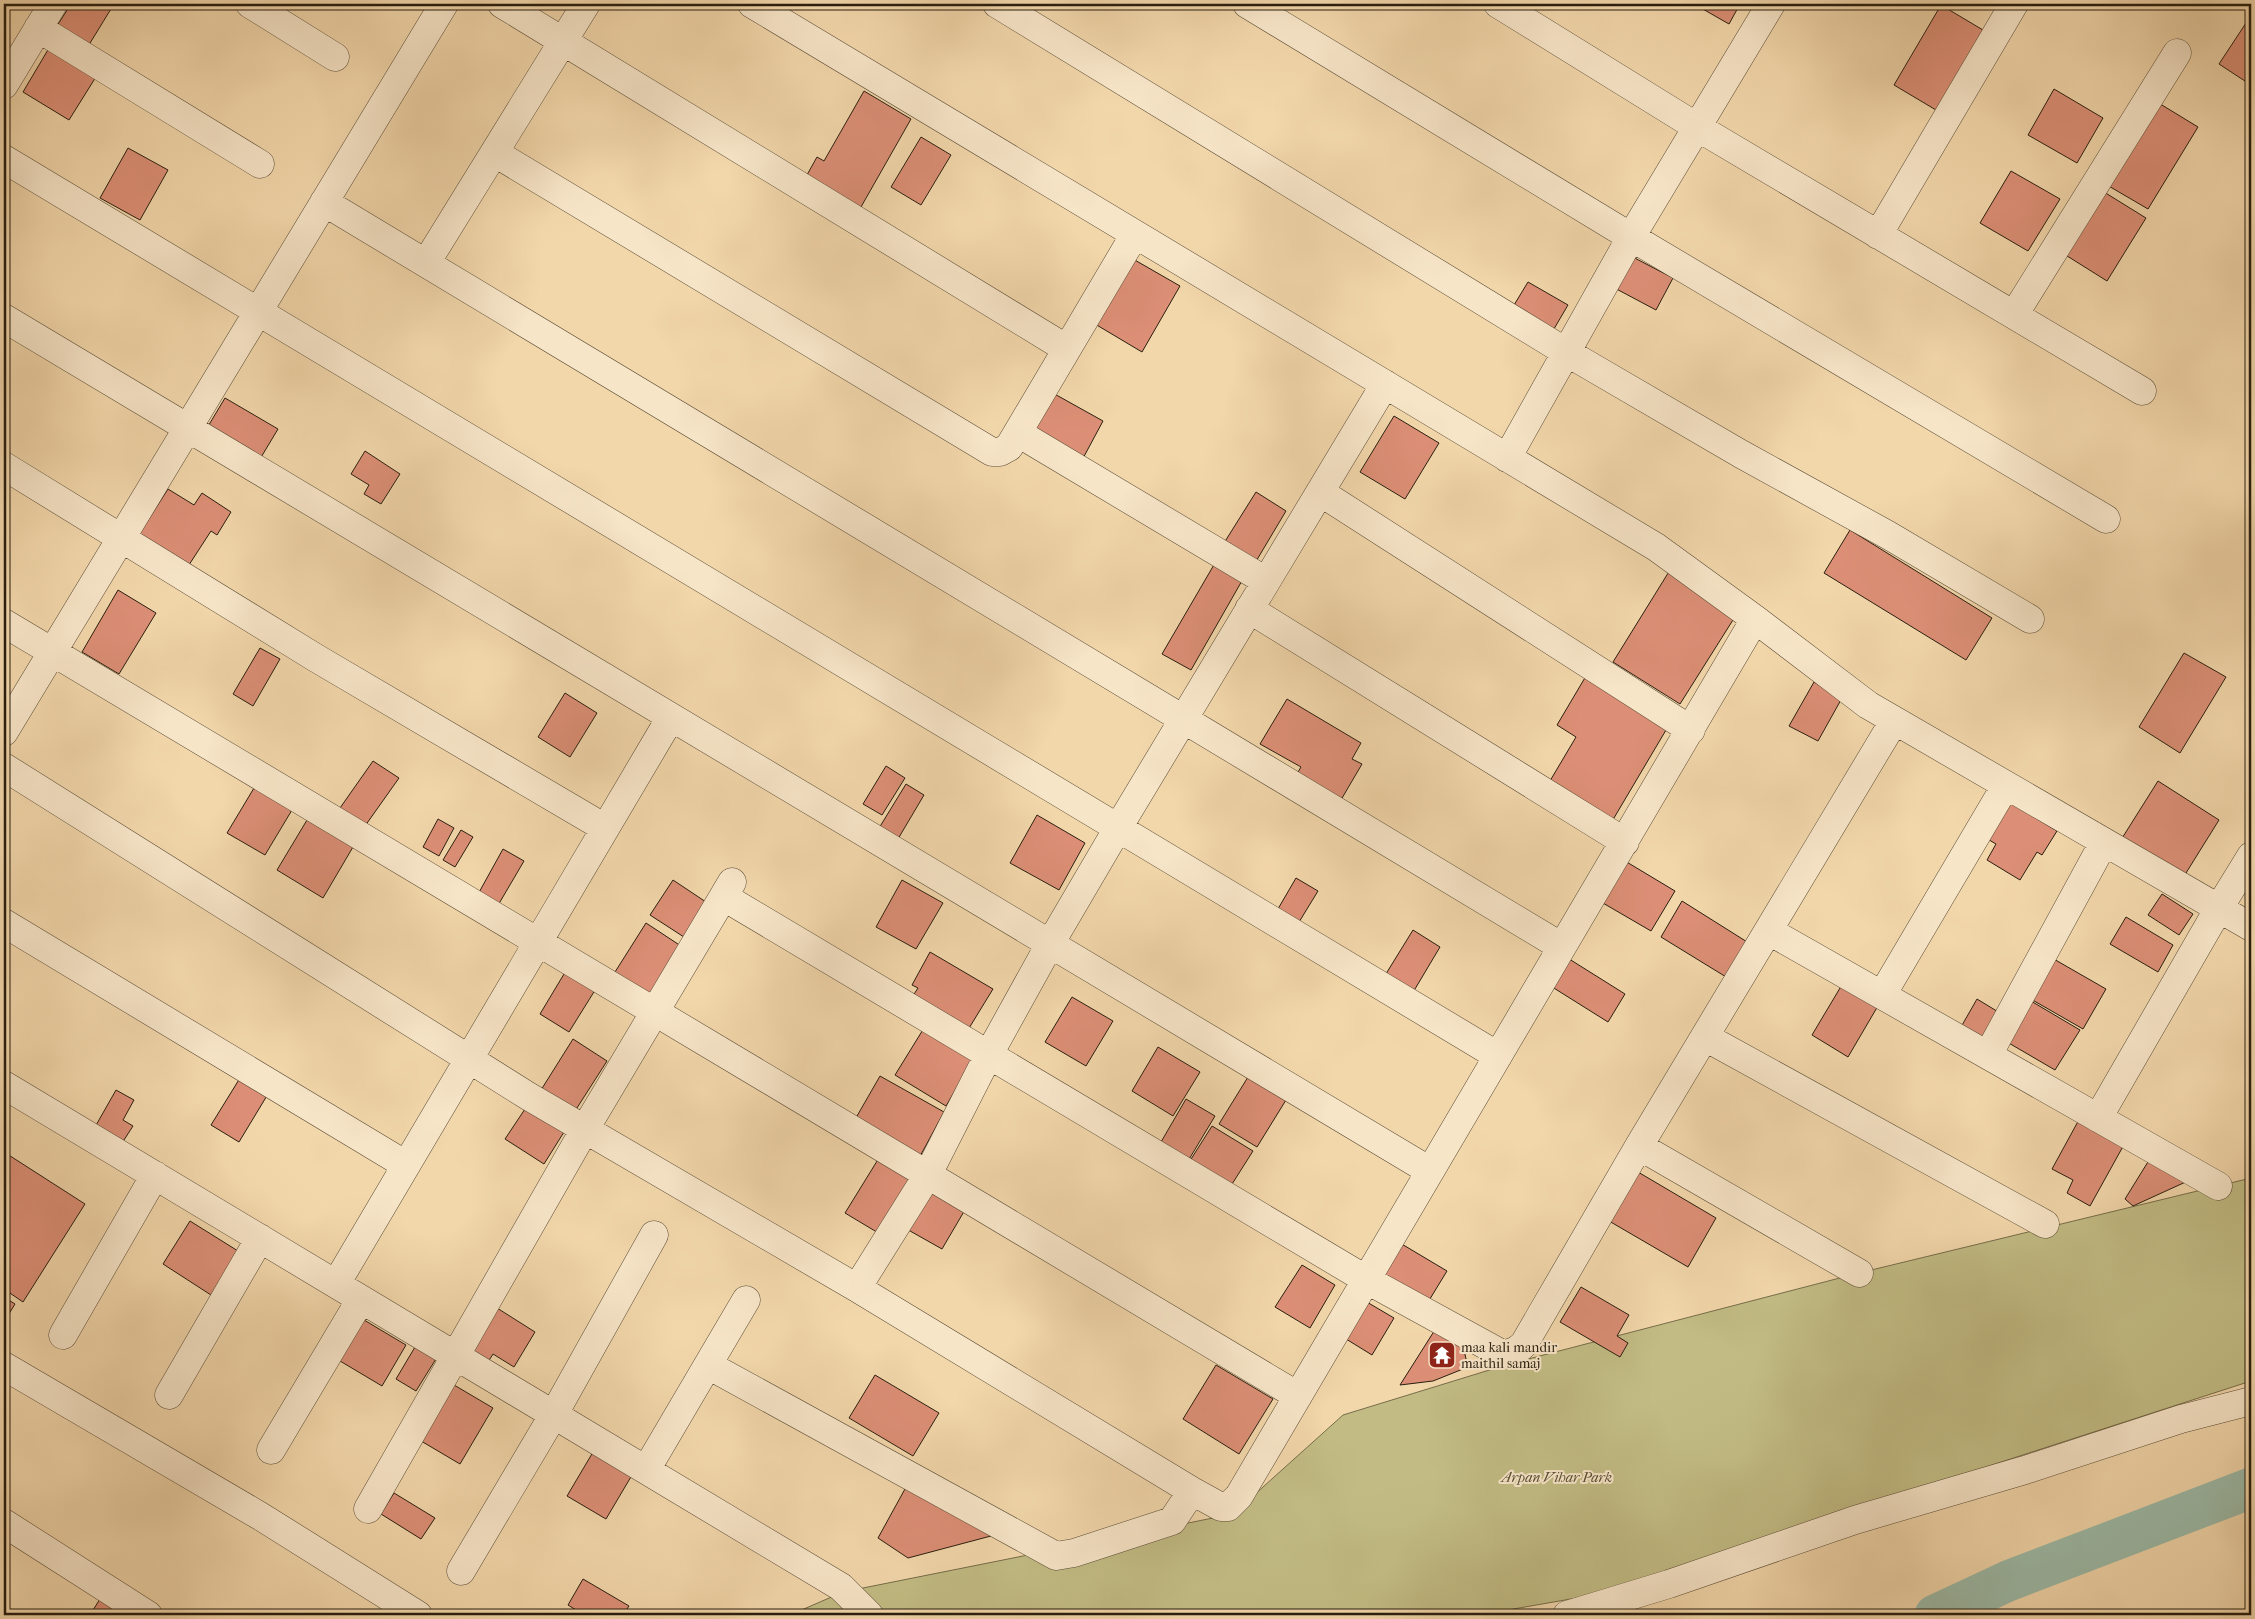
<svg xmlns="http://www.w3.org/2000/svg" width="2255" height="1619" viewBox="0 0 2255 1619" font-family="'IM FELL French Canon',serif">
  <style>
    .green { fill: #c2bc84; stroke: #766d4a }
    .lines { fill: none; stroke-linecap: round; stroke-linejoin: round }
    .canal { stroke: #9cbaa7; stroke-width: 41 }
    .building { fill: #dc8f76; stroke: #291e0f }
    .street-casing { stroke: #5b4c36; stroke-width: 29 }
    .street { stroke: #f7e5c8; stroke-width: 28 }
    .labels { text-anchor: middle; stroke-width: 4; stroke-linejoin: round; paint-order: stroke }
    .poi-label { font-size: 14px; fill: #291e0f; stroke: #f7e5c8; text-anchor: start }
    .park-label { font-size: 14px; font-style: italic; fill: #574d32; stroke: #f7e5c8 }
  </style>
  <rect width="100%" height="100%" fill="#f2d7ab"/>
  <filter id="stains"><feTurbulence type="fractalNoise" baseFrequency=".004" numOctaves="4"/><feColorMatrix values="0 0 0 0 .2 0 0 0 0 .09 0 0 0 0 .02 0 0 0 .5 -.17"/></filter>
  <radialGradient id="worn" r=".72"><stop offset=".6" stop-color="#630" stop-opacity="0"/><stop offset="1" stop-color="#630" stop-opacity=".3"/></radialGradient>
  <path class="green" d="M2251,1178v203l-663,215 -109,19h-689l53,-23 390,-78 110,-99 166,-51 350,-91z"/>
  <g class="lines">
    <path class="canal" d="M1935,1615l73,-34 243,-93"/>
  </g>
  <path class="building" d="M71,4h43l-27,44 -32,-19z
    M1694,4h46l-11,20z
    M1941,5l42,25 -47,80 -42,-25z
    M2246,23l5,3v59l-32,-21z
    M52,43l47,29 -30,48 -46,-28z
    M2054,89l49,29 -26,45 -49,-28z
    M864,91l47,28 -54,95 -54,-32 14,-25 7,4z
    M2157,102l41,25 -50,82 -41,-24z
    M921,137l30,18 -30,50 -30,-18z
    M128,148l40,22 -28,50 -40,-22z
    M2011,171l49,28 -32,52 -48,-28z
    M2104,192l42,26 -39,63 -43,-27z
    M1625,253l48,25 -17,32 -49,-26z
    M1133,259l47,27 -38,66 -47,-28z
    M1528,282l40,23 -17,29 -40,-24z
    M1051,392l52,29 -22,41 -53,-29z
    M225,398l53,31 -18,30 -53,-31z
    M1394,416l45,27 -34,56 -45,-27z
    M365,451l35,23 -19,30 -17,-10 5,-9 -18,-11z
    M168,489l26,16 8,-12 29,19 -14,23 -6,-4 -26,40 -49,-32z
    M1256,492l30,19 -31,52 -31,-20z
    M1850,530l142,88 -26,42 -142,-87z
    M1215,563l28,16 -52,91 -29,-16z
    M1670,570l68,42 -58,92 -67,-42z
    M118,590l38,23 -37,61 -37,-22z
    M260,648l20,11 -27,47 -20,-12z
    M2184,653l42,24 -46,76 -41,-26z
    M1586,676l83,49 -58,98 -64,-37 29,-49 -19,-12z
    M1814,682l28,16 -24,43 -29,-15z
    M565,693l32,20 -27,44 -32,-20z
    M1287,699l74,44 -9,16 10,5 -24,41 -44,-26 7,-12 -41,-23z
    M373,761l26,17 -34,48 -25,-18z
    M886,766l19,12 -23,37 -19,-11z
    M2158,781l61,39 -38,61 -62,-38z
    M257,783l38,22 -30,50 -38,-22z
    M906,784l18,11 -29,49 -19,-11z
    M2001,797l56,34 -15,24 -5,-3 -17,28 -33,-20 9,-16 -17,-10z
    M1037,815l48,28 -26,47 -49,-27z
    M438,819l16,9 -15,28 -16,-9z
    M307,820l46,27 -30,51 -46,-28z
    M461,830l12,7 -18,30 -12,-7z
    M503,849l21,12 -27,46 -20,-11z
    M1620,858l55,33 -24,40 -55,-32z
    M1296,878l22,13 -22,36 -21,-13z
    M673,880l36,24 -22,35 -37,-24z
    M902,880l41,23 -27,46 -40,-22z
    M2162,894l31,20 -14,21 -31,-20z
    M1682,901l70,44 -21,35 -70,-43z
    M2126,917l47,28 -15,27 -48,-28z
    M646,923l38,25 -31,49 -38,-25z
    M1413,930l27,17 -28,47 -28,-17z
    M930,952l63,37 -30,49 -56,-33 11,-17 -6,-3z
    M1566,957l59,37 -17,28 -59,-37z
    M2052,958l54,31 -23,40 -54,-31z
    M567,969l30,18 -28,45 -29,-18z
    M1846,978l36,21 -34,58 -36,-22z
    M1072,997l41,24 -27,45 -41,-24z
    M1977,999l23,14 -16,27 -23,-13z
    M2031,1001l49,29 -25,40 -48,-28z
    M924,1028l50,30 -28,48 -51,-31z
    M573,1039l34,22 -32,50 -34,-21z
    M1158,1047l42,25 -27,44 -41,-25z
    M880,1076l64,36 -26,48 -65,-37z
    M1248,1077l38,23 -29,47 -38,-23z
    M240,1078l28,16 -29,48 -28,-17z
    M116,1090l18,10 -11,20 10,6 -11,17 -27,-16z
    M1186,1099l29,17 -30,50 -24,-24z
    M531,1100l38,24 -25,40 -39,-25z
    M2081,1116l45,25 -36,65 -23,-13 6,-13 -21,-11z
    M1212,1126l41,25 -26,41 -41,-25z
    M4,1152l81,52 -62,98 -19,-13z
    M882,1153l40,25 -37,59 -40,-24z
    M2151,1157l39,23 -57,26 -8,-7z
    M1638,1172l78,46 -28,49 -79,-46z
    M930,1181l39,22 -27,46 -39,-22z
    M190,1221l48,30 -27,44 -48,-31z
    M1395,1240l52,31 -22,36 -51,-30z
    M1302,1265l33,20 -25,43 -35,-21z
    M1581,1287l48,28 -12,21 11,7 -8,14 -60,-35z
    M4,1297l11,7 -11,18z
    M1360,1298l34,20 -22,37 -34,-21z
    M497,1308l38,24 -21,35 -21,-13 -5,8 -17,-11z
    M359,1317l47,28 -24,41 -47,-28z
    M1438,1325l24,17 6,25 -35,14 -33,4z
    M418,1342l21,12 -23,37 -20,-12z
    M1216,1365l57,34 -34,55 -56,-35z
    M875,1375l64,38 -26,43 -64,-38z
    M449,1382l44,26 -33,56 -44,-26z
    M596,1447l39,23 -29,49 -39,-23z
    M911,1478l95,54 -98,26 -30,-20z
    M394,1493l41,25 -14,21 -40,-25z
    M583,1579l46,27 -6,9h-39l-16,-10z
    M103,1594l35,21h-48z"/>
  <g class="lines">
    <g class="street-casing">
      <path id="street" d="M250,4l85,53
        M502,4l565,345
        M752,4l904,543 99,72 113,86 383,222
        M997,4l569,348 175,102 147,81 142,84
        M1247,4l384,233 475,282
        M1498,4l199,123 445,264
        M38,28l222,136
        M4,85l49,-81
        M495,153l497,299h8l9,-5 126,-213
        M4,159l1494,897
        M324,202l1238,745
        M1878,235l136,-231
        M426,263l160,-259
        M2014,315l163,-262
        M4,318l1426,853
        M1018,433l248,148
        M1507,458l124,-221 140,-233
        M4,466l312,192 289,170
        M1320,492l371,238
        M1249,609l376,233
        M4,623l1294,773
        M4,732l440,-728
        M4,767l524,329 329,192 335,203 29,16h7l11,-11 516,-877
        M724,897l643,383 135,74c10,-1 15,-3 22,-10l115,-198 255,-425
        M4,923l402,242
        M1769,931l449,255
        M1882,995l124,-210
        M1705,1037l340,187
        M1988,1055l116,-213
        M4,1085l837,502 28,28
        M2098,1118l121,-210 32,-52
        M1639,1146l220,127
        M336,1284l335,-567
        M857,1288l70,-112 61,-120 62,-112 68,-116 267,-444
        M63,1335l92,-160
        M708,1365l348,191 18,-3 98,-32 20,-30
        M4,1366l256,150 158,99
        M169,1395l91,-157
        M271,1450l90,-151
        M646,1470l100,-170
        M368,1509l217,-380 147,-247
        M4,1523l144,92
        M461,1571l93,-157 100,-179
        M1567,1615l102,-31 186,-64 170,-50 156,-51 70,-18"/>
    </g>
    <use href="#street" class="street"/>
  </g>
  <defs>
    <g id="temple-square" transform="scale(1.4375)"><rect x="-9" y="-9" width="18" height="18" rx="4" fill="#8f2418" stroke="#f7e5c8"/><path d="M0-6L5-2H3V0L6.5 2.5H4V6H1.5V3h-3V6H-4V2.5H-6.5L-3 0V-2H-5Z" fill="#fff"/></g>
  </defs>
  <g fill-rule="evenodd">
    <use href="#temple-square" x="1442" y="1355"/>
  </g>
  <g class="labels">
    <g class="poi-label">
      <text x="1461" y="1352">maa kali mandir<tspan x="1461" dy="16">maithil samaj</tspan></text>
    </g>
    <g class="park-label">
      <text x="1557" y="1482">Arpan Vihar Park</text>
    </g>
  </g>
  <rect width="2255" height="1619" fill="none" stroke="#f2d7ab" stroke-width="20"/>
  <rect x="5" y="5" width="2245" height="1609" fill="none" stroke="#291e0f" stroke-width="2.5"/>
  <rect x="10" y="10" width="2235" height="1599" fill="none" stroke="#291e0f"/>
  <rect width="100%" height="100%" filter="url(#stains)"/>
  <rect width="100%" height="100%" fill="url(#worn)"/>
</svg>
